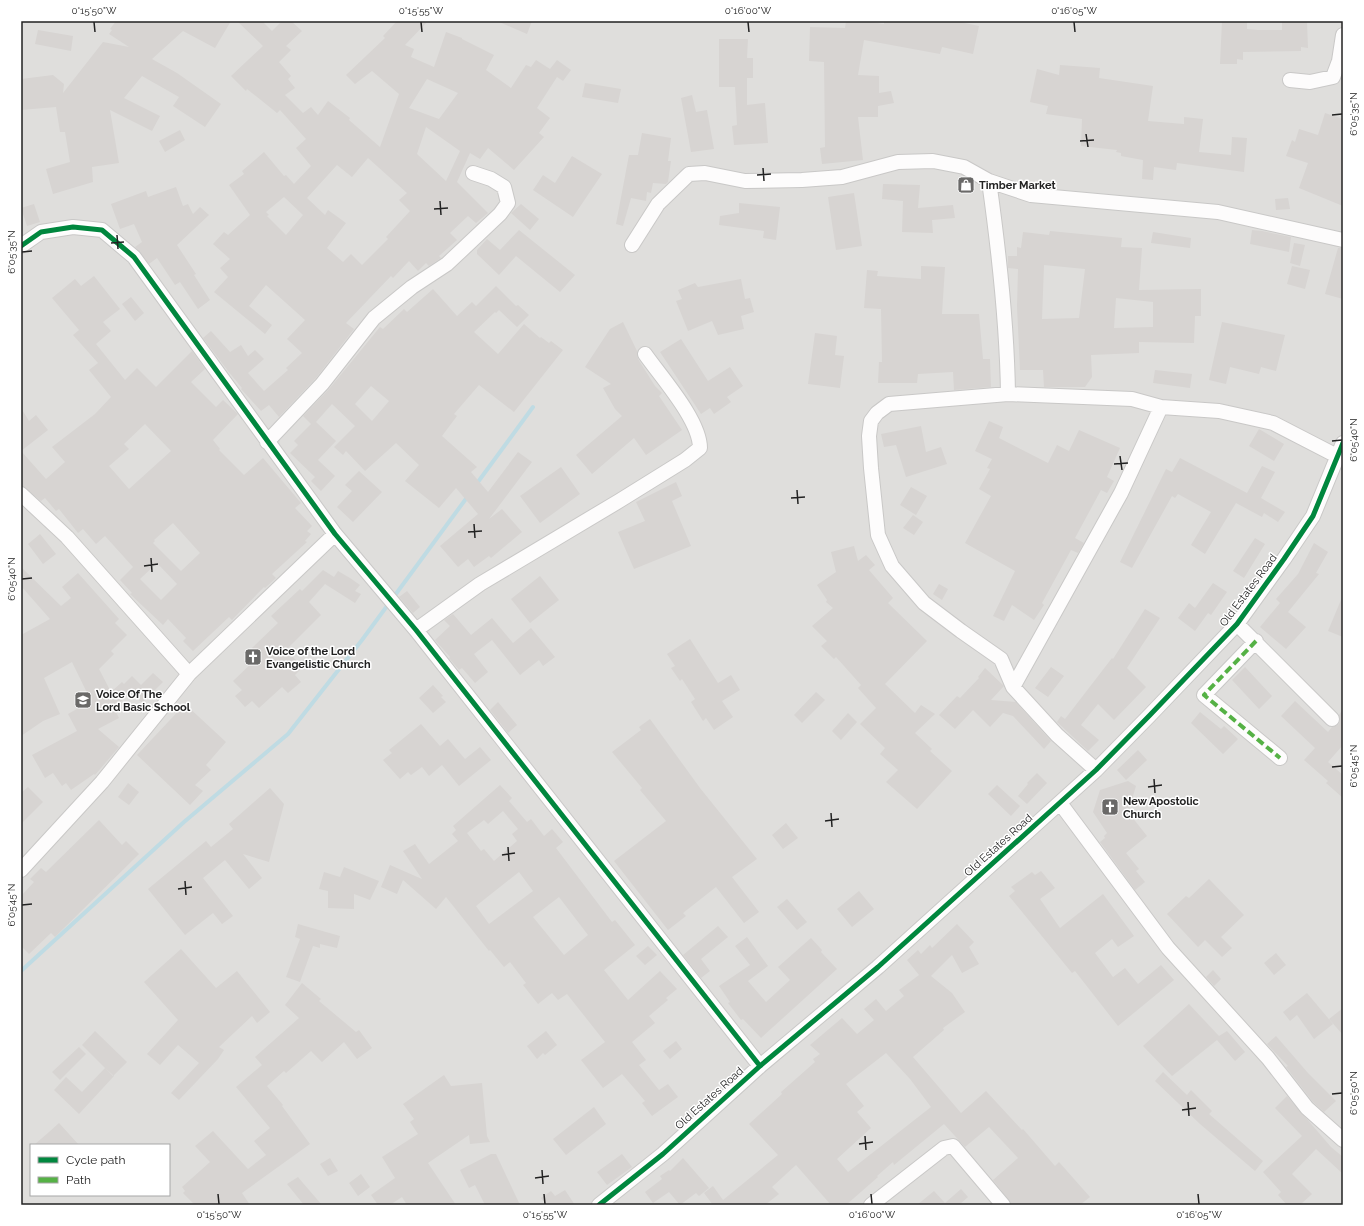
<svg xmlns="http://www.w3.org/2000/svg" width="1364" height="1226" viewBox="0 0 1364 1226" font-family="Raleway,sans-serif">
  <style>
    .residential { fill: #dfdedc; fill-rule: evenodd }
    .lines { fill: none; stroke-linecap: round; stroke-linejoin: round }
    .stream { stroke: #bfdbe3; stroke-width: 4 }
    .building { fill: #d7d4d2; fill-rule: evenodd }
    .minor-casing { stroke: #c9c8c7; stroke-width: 16 }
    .minor { stroke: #fdfcfc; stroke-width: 14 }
    .quiet { stroke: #55b145; stroke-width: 4; stroke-dasharray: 8 4; stroke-linecap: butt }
    .cycleway-casing { stroke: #fff; stroke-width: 8 }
    .cycleway { stroke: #00873e; stroke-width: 5 }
    .ticks { fill: none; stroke: #222; stroke-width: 1.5 }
    .labels { text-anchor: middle; stroke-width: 3; stroke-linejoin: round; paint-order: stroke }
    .poi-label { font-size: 11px; font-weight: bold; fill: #222; stroke: #fff; text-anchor: start }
    .street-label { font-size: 11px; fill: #222; stroke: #fff }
    .neatline { fill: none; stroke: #222; stroke-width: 1.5 }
    .ticks-label { font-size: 10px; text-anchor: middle; fill: #222 }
  </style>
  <rect width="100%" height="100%" fill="#f0eeeb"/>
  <path class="residential" d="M21,21h1322v1184h-1322zM31,1145h138v50h-138z"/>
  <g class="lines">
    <path class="stream" d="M475,486l58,-79
      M21,971l163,-149 104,-88 74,-94 106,-144"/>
  </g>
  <path class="building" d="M116,21h115l-16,27 -32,-17 -31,28 25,14 44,31 -16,23 -32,-21 6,-9 -37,-21 -18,22 36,18 -8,15 -42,-21 9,53 -27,4 1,15 -40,12 -7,-25 24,-7 -5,-30h-5l-4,-25 -35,3v-31l32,-4 11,9 -1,9 40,-51 26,5 -20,-13 3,-4 -2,-1z
    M237,21h25l10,10 10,-10h9l11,10 -16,15 5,4 -12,12 12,14 -3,3 7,9 -10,7 18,18 8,-6 7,8 10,-14 22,17 -1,2 31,27 19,-53 -27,-23 -17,13 -9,-9 39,-37 -2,-2 14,-15h31l-23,24 9,4 -3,8 23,10 12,-35 16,6v1l32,16 -8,15 25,18 15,-23 5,2 5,-7 14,9 7,-9 14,10 -8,11 -6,-4 -20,31 13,10 -11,15 5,4 -30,33 -26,-22 -8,11 -10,-6 -13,29 31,31 -12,10 -8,-7 -18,17 7,7 -18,16 2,2 -12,8 -3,-3 -8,8 -9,-10 -16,17 -2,-2 -45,47 8,6 -38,49 -37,39 -10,-12 -8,6 -20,-22 1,-1 -14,-17 -25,-33 8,-7 19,21 11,-7 7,11 7,-6 9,9 -16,14 16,18 24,-21 -2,-2 16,-15 -15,-14 18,-19 -39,-35 -17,21 23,19 -7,9 -51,-42 14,-15 -8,-9 10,-9 -17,-15 11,-12 4,3 22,-20 -21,-30 15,-11 -2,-3 22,-19 20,24 2,-1 8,9 17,-18 -15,-18 10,-9 -26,-29 -3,3 -30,-24 -1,2 -15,-15 32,-30zM427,79l31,14 -19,26 -30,-11zM426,127l34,24 -14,30 -29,-27zM368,158l39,35 -8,7 11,11 -24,26 2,2 -26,26 -11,-11 -8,8 -16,-14 19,-25 -18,-13 -3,5 -18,-17 30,-33 15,12zM284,197l19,18 -17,20 -19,-19 2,-1 -3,-3z
    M497,21h35l-5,13z
    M846,21h19l19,3v-3h71l24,5 -6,28 -31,-7 -2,7 -76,-14 -6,35 21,1v17l12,-2 3,12 -16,3v11h-20l5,43 -41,4 -2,-16 5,-1 -1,-85 -15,-1 1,-34 35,1z
    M1222,21h25v8l11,1h24v-9l25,1 1,26 -7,-1v4l-58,1v8l-6,-1v5h-17z
    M38,30l35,6 -2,15 -36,-7z
    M719,39h29l-1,19h6v20h-6v27l18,-2 3,40 -34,2 -2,-19 5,-1 -2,-38h-16z
    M1060,65l40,3 -1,10 54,8 -5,35 36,3v-7l19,2 -4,33 32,3 1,-18 15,1 -3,34 -67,-9 -1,7 -22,-3 -1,13 -11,-1 1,-19 -22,-4v-3l-5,-1 1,-2 -36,-4 1,-27 -36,-5 2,-8 -18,-4 7,-33 22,6z
    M585,83l36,6 -3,14 -36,-6z
    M692,95l4,17 11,-2 7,39 -23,3 -10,-54z
    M1325,113l18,6v87l-44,-18 9,-25 -22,-7 6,-16 3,2 4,-13 19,6z
    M180,130l5,10 -20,12 -6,-11z
    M642,133l29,5 -3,23h3l-3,21 -2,2 -13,-1 -2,10 -4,-1 -1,9 -15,-3 -8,28 -7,-2 13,-69h9z
    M572,156l30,18 -29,43 -40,-27 10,-15 12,8z
    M883,184l37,1 -2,23 35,-3 2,13 -23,2 1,13 -31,-1 1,-31 -21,-2z
    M176,187l7,19 5,-2 5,10 7,-7 9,8 -32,30 19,29 -2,1 16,25 -12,9 -18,-27 -5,3 -18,-27 -8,6 -14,-17 7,-5 -8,-18 -14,5 -9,-25 35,-13 2,6z
    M854,193l8,53 -26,4 -8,-53z
    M1288,198l2,11 -14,1 -1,-11z
    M739,203l41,4 -4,33 -13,-2 1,-7 -45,-6 1,-9 19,-3z
    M34,204l6,18 -13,4 -6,-18z
    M521,204l18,15 -9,11 -19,-17z
    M519,230l56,45 -15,17 -44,-36 -17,19 -22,-21v-4l10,-11 13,11z
    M1252,230l10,1 29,6 -2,15 -39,-8z
    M1050,231l72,7 -1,9 21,1 -3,42 62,-1v27h-6l-1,27 -55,-1v11l-48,2 1,22 -7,10h-41l-1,-17h-23l-3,-63 1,-38 -10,-1v-12h9v-9l4,1 2,-16 26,3zM1044,265l41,4 -6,49 -37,1zM1116,298l37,4v25l-39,1z
    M1153,232l38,6 -1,10 -39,-5z
    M1294,243l11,2 -5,21 -10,-3z
    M1338,248h5v51l-18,-5z
    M921,266l24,1 -3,47h37l4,45h7l1,28 -37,3 -1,-18 -35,2 -1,9h-39l1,-21h3l-1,-53 -17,-1 3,-38 11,1 -1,5 44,3z
    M1292,266l18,4 -5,19 -18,-5z
    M94,276l26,33 -17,13 8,9 -15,13 29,36 12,-12 19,19 36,-36 13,18 -14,13 25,25 7,-7 15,14 -25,26 7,9 -1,1 25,25 19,-17 38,45 -6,5 17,18 -5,5 4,3 -6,7 2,1 -35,32 4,4 -11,10 -1,-1 -32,33 -3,-3 -36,34 -10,-10 3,-3 -18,-19 -5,6 -33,-31 2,-1 -12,-13 13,-13 -28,-31 -9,8 -13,-15 -5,4 -19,-24 -3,2 -11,-13 -4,3 -20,-16v-77l8,13 7,-6 12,15 -27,21 25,28 19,-17 -13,-15 43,-33 16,-17 -22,-27 9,-7 -25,-28 6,-5 -27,-32 23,-19 6,7zM145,424l26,27 -42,38 -20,-23 20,-17 -5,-5zM173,523l27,30 -19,18 -28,-28 2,-2 -1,-1zM157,563l20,21 -16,16 -21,-21z
    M741,279l4,20 5,-1 4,14 -13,4 3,13 -26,6 -6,-14 -24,10 -12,-30 6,-2 -4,-9 17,-7 3,4z
    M496,286l20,20 2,-1 11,10 -12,12 -18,-17 -3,3 -1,-1 -21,20 24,22 26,-30 16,14 1,-1 8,6 2,-2 12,9 -49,62 -35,-27 -25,29 3,2 -15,20 35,31 -6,5 17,20 30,-40 14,10 -43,57 13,-10 20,23 -31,26 -2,-2 -15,11 -6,-8 -10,8 -18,-21 38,-32 -22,-26 -17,20 -34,-27 14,-16 -23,-22 -31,28 -19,-20 -3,4 -9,-8 21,-21 -23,-22 -16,18 20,19 -18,19 17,16 -14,15 -10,-10 4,-4 -25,-24 8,-8 -4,-4 17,-17 -8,-8 26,-27 51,-62 3,2 21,-20 3,3 26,-23 24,27 15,-14 4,4zM371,386l18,15 -17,20 -17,-17z
    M131,297l13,16 -9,8 -13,-17z
    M623,322l14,29 1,8 17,27 7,7 -3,3 23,34 -36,25 -12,-17 -42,36 -16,-19 46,-39 -7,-7 -12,-21 8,-4 -26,-17 25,-38z
    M1222,322l63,13 -9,36 -15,-4 -2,7 -29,-7 -4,17 -17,-4z
    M815,333l22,3 -2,19 9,1 -4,32 -32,-4z
    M681,339l27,42 22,-14 13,19 -16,11 4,5 -17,12 -4,-6 -9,6 -41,-62z
    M1155,370l37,4 -2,14 -37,-5z
    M989,421l14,6 -4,11 49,25 9,-18 12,6 10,-21 41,18 -13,29 7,4 -7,12 -6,-3 -26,48 9,5 -6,10 -7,-3 -29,53 2,2 -10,15 -22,-15 -8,16 -11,-5 22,-45 -50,-28 26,-47 -12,-7 11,-20 -3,-1 5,-9 -17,-8z
    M921,426l5,26 15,-5 6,17 -41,13 -10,-32 -12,2 -3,-13z
    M1259,429l25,15 -10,17 -25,-15z
    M1180,458l67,35 15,-27 13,6 -14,26 24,14 -7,10 -14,-9 -2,4 -26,-14 -31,51 -14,-9 20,-33 -33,-18 -3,4 -3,-2 -40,72 -12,-6 46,-93 6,3z
    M561,467l19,27 -40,29 -20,-27z
    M359,471l23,21 -29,30 -16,-15 15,-16 -7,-6z
    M676,482l6,14 -10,5 19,45 -57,23 -16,-37 27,-11 -9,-19z
    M911,487l16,9 -11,19 -16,-10z
    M913,515l10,7 -9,13 -11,-7z
    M40,534l16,20 -13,10 -15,-20z
    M1255,538l10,6 -21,34 -11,-7z
    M1314,543l14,9 -12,21 3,1 -31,38 18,15 -20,22 -26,-22 20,-24 -4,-4 22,-25z
    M854,546l4,15 8,-6 9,10 -6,5 24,28 -5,5 39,38 -42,43 30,29 6,-8 14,9 -20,19 17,16 -2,2 22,20 -35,38 -31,-27 12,-12 -18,-16 5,-6 -25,-24 16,-16 -18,-20 3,-3 -25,-28 -2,2 -13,-13 6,-5 -15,-15 21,-18 -7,-6 1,-2 -10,-15 19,-13 -5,-20z
    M21,567l40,39 10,-8 -9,-11 16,-14 41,46 -4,4 12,12 -16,16 3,3 -15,15 12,23 11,-10 2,2 8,-8 9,9 12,-12 10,9 -21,21 -11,-11 -17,16 5,10 -21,11 21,18 -24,28 -1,-1 -23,16 -5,-7 -4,3 -9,-13 -8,5 -13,-23 45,-24 -9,-17 23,-13 -19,-39 -28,16 16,36 -17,7 -22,15v-101l29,-16 -29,-33z
    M323,570l11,7 4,-6 12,7 10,7 -5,6 6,3 -6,9 -30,-19 -16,18 12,13 -35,35 17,17 -8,8 6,7 -13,11 -6,-6 -23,21 -7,-7 -7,6 -10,-11 7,-6 -9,-9 26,-25 -7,-8 26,-25 -7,-7 29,-27 2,2z
    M540,576l19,24 -29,23 -19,-24z
    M1213,583l14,9 -16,23 -3,-2 -13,18 -17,-13 11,-15 6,5z
    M939,584l9,5 -6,11 -9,-6z
    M407,591l13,16 -7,6 -14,-16z
    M1343,595v42l-15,-6z
    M1145,609l15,9 -33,50 19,19 -32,33 -16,-16 -17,21 18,15 -11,11 -31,-29 4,-6 4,3 47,-61 1,1z
    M453,614l18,21 21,-17 21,25 18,-15 24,29 -12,9 -4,-6 -19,15 -28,-35 -18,14 14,18 -13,11 -13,-15 -3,2 -10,-12 1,-1 -15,-17 15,-14 -6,-6z
    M690,639l28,44 13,-8 9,15 -18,11 11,16 -19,13 -8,-12 -3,3 -12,-19 4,-3 -13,-20 -2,2 -9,-13 4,-2 -8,-12z
    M1051,667l13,9 -16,21 -13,-9z
    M1245,667l27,29 -13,13 -27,-29z
    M985,668l19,18 -13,14 25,2 35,39 -7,8 -31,-33 -10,-3 -13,14 -17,-17 -18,19 -16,-14 18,-19 3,2 19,-20 -1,-1z
    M433,685l10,11 -2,1 5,5 -13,11 -14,-15z
    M816,692l9,8 -23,23 -8,-8z
    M1295,701l33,31 4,-5 6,-2 2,-4 -1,-6 4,-6v36l-15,17 15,13v23l-17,-15 2,-2 -24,-21 11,-12 -34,-32z
    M498,702l19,23 -9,8 -18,-23z
    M185,704l41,38 -20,23 5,5 -16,15 8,6 -13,14 -53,-50z
    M1200,712l21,17 3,-3 14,13 -15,15 -30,-29 -2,-2z
    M848,713l9,9 -16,18 -9,-9z
    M650,719l50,69 57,71 -25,18 27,35 -15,11 -28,-36 -33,26 3,3 -18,14 -54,-69 52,-40 -26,-31 2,-2 -30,-36 29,-22 -2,-3z
    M421,724l19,22 8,-7 17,20 15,-12 11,13 -32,26 -17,-21 -13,11 -7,-9 -11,8 -3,-3 -8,7 -17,-19 9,-7 -3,-3z
    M1138,750l9,10 -21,20 -9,-10z
    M1037,773l10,10 -20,21 -9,-8 10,-12 -1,-1z
    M1128,781l8,5 -8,26 19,24 -21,17 13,16 -3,2 9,11 -10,8 -35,-48 5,-4 -1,-2 3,-3 -14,-21 7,-22z
    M128,783l11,9 -10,13 -11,-8z
    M500,785l12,13 -3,3 18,21 4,-3 13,17 8,-7 11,13 -7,6 56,74 3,-2 20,25 -31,25 24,30 32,-29 17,18 -11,9 2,2 -19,16 6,7 -23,19 14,18 -7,5 20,25 9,-6 10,13 -26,19 -10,-13 3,-2 -23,-27 -19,14 -22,-28 24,-18 -38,-48 -9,6 -6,-7 -14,11 -15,-19 3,-2 -16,-21 -6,5 -14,-17 -1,1 -43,-54 -10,12 -33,-29 -6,14 -16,-7 9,-22 32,14 -19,-28 12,-7 14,20 29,-23 -6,-7 4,-4 -3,-4zM503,811l15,18 -6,5 5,7 -23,20 -10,-12 -3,2 -14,-18 17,-13 4,4zM519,872l14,19 -44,33 -13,-18zM559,897l29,38 -24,20 -31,-38z
    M997,785l23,21 -9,10 -23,-22z
    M28,787l15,15 -22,22v-31z
    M270,788l14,16 -15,58 -26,-8 19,24 -13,11 -24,-29 -22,18 30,38 -11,8 -9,-11 -28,22 -37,-46 58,-48 5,6 22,-18 -4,-5z
    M99,820l23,25 4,-4 13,13 -84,83 -4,-4 -22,21 -8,-8v-50l13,-14 -4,-3 11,-11 5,4z
    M786,823l12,15 -15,11 -11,-14z
    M344,867l35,14 -9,19 -16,-6v15l-26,-1v-17l-9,-2 5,-17 16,5z
    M1041,871l14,17 -15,11 20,29 43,-34 31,42 -16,11 -6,-8 -17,14 18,24 12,-9 13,16 23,-19 13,15 -56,46 -43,-55 -3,2 -63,-77 6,-5 -4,-4 21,-15 3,3z
    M1209,879l35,36 -23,22 11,11 -10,9 -17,-17 -7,7 -31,-33 19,-18 3,2z
    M859,891l15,18 -22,18 -15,-18z
    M787,899l20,23 -10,8 -20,-23z
    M298,924l42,12 -3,12 -17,-4v4l-7,-2 -13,36 -14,-5 14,-38 -5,-2z
    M957,924l17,18 -5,5 10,17 -17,9 -10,-18 -21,21 21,17 13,19 -22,16 1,2 -31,27 48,56 25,-22 36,39 1,-1 32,37 4,-4 31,35 -10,8h-69l-2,-5 -16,-20 25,-22 -29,-31 -24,20 -21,-23 -50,41 -1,-3 -16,14 1,1 -32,28h-15l-35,-40 -24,22 7,7 -14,11h-52l-9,-12 9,-7 10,14 55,-45 -29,-31 33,-30 -1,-2 34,-30 -2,-3 7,-5 -10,-9 32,-27 15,16 17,-14 -10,-11 12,-10 10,12 18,-15 -5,-6 20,-15 -12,-15 11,-10 3,4 9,-9 2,3zM886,1053l24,26 21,28 -83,65 -11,-13 34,-31 -14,-16 7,-6 -18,-22z
    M718,926l10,11 -27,22 9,12 -9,7 -18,-23z
    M747,937l21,29 -20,15 18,21 24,-22 -12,-13 33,-29 11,12 -1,2 16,17 -76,69 -18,-19 -2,1 -13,-17 2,-1 -11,-16 31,-21 -15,-19z
    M648,946l9,9 -12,10 -9,-9z
    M181,949l35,39 21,-17 33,41 -13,11 -5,-7 -33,31 5,3 -6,9 -39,41 -8,-7 28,-30 -21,-18 -18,20 -13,-11 31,-34 -34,-38z
    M1276,953l10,12 -12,10 -10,-12z
    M1213,970l8,9 -7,7 -8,-9z
    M302,983l19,16 -2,2 37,31 3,-2 13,18 -15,11 -13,-17 -22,20 -11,-11 -25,22 -2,-2 -17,15 16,19 -1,1 28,38 -68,49 8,12h-55l-12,-12 2,-2 -3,-4 28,-25 -15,-16 18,-15 35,38 18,-14 -12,-14 16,-13 -34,-41 26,-22 -7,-8 44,-39 -14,-13z
    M1307,993l26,31 -19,15 -17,-24 -7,6 -7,-9z
    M1189,1004l30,32 8,-5 18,21 -10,9 -18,-21 -45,36 -29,-30z
    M1343,1008v27l-14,-16z
    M95,1031l32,31 -14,14 -31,-31z
    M546,1031l11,14 -12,10 -2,-2 -6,6 -10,-13z
    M1276,1036l32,37 28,28 -12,11 -11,-10 -27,-35 2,-1 -21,-22z
    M676,1041l6,8 -12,10 -7,-8z
    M79,1047l7,7 -26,26 -8,-8z
    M105,1068l9,8 -35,38 -25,-24 12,-13 16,15z
    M1163,1072l24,23 4,-5 21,21 -3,3 54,47 -8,10 -55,-47 -45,-43z
    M444,1075l7,11 31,-3 5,53 3,6 -20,2 -1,-9 -41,28 28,42h-49l-5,-8 -12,8h-12l-7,-10 24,-17 -13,-21 36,-23 -8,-12 4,-3 -11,-15z
    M1287,1096l44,51 12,10v17l-27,-25 -24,25 20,20 -12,11h-13l-9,-10 3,-3 -18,-20 39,-36 -27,-28z
    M594,1107l12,17 -40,31 -13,-16z
    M59,1123l20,22h-45l15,-13z
    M491,1154h5l24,51h-35l-10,-20 -6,3 -9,-18z
    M622,1154l10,13 -25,18 -10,-13z
    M330,1158l8,13 -10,5 -8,-12z
    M683,1158l26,30 -10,8 -3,-3 -16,12 -11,-13 -16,11 -8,-11 17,-13 -2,-3 9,-6 1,1z
    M361,1174l9,13 -12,9 -9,-13z
    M298,1177l5,6 19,22h-18l-17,-21z
    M961,1189l7,8 -9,8h-42l17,-14 11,12z
    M565,1190l10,15h-33l3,-2 -4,-5 10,-7 4,5z"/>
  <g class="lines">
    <g class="minor-casing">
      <path id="minor" d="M1290,80l20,2 23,-5 6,-16 4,-26
        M989,181c10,71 18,141 19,213
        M632,245l26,-41 31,-30 16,-1 40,8 57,-1 40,-3 56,-15 35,-1 31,6 25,14 42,14 187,17 125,28
        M21,246l20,-14 32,-5 29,3 32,27 201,277 81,96 344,436
        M267,442l55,-58 52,-66 38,-31 35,-23 53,-50 8,-11 -4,-16 -13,-8 -18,-6
        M21,494l46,43 122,137
        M1237,624l95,95
        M416,630l64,-46 139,-83 66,-41 15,-12c0,-28 -39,-71 -55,-94
        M1256,641l-52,54 76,63
        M1013,687l108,-194 40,-86
        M1096,770l-39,-35 -44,-48 -12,-28 -40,-28 -37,-28 -32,-37 -14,-31 -7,-67 -2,-32 2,-15 6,-8 12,-9 119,-10 124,5 29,8 58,4 54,12 64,33
        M1060,803l108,145 100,110 39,50 36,32
        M21,870l81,-88 87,-108 146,-140
        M599,1205l64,-51 97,-88 118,-99 218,-197 54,-55 87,-91 47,-65 29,-43 30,-73
        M871,1205l73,-57 9,-2 50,59"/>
    </g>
    <use href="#minor" class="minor"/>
    <path class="quiet" d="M1256,641l-52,54 76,63"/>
    <g class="cycleway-casing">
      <path id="cycleway" d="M21,246l20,-14 32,-5 29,3 32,27 201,277 81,96 344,436
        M599,1205l64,-51 97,-88 118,-99 218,-197 54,-55 87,-91 47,-65 29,-43 30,-73"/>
    </g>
    <use href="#cycleway" class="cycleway"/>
  </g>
  <path class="ticks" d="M94,22l1,10M421,22l1,10M748,22l1,10M1074,22l1,10M1332,115l10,-1M1086,134l2,13M1080,141l14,-1M763,168l1,13M757,175l14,-1M440,201l1,14M434,209l14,-1M117,235l1,14M111,243l13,-1M22,252l10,-1M1332,441l10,-1M1120,456l2,14M1114,464l14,-1M797,490l1,14M791,498l14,-1M474,524l1,14M468,532l14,-1M151,558l1,14M144,566l14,-2M22,579l10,-1M1332,767l10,-1M1154,779l1,14M1148,787l14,-2M831,813l1,14M825,821l14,-2M508,847l1,14M502,855l13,-2M185,881l1,14M178,889l14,-2M22,905l10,-1M1332,1094l10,-1M1188,1102l1,14M1182,1110l14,-2M865,1136l1,14M859,1144l14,-2M542,1170l1,14M535,1178l14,-2M218,1194l1,10M544,1194l1,10M871,1194l1,10M1198,1194l1,10"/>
  <defs>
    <g id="shop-square" transform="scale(0.9)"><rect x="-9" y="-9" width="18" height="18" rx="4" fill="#6a6968" stroke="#fff"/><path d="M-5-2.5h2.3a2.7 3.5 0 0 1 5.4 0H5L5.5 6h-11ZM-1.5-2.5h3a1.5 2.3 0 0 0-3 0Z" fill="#fff"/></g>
    <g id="church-square" transform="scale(0.9)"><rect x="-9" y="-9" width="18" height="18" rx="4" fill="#6a6968" stroke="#fff"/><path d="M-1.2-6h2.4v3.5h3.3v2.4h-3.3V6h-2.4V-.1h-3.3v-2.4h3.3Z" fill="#fff"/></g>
    <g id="school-square" transform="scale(0.9)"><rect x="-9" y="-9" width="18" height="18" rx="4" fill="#6a6968" stroke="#fff"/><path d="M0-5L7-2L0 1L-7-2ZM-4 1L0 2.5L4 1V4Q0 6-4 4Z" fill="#fff"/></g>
  </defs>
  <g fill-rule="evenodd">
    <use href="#shop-square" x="966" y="185"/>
    <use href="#church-square" x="253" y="657"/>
    <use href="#school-square" x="83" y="700"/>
    <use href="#church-square" x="1110" y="807"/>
  </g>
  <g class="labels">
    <g class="poi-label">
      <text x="979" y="189">Timber Market</text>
      <text x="266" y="655">Voice of the Lord<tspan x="266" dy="13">Evangelistic Church</tspan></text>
      <text x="96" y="698">Voice Of The<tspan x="96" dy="13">Lord Basic School</tspan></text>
      <text x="1123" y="805">New Apostolic<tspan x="1123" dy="13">Church</tspan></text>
    </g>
    <g class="street-label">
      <text transform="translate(1248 590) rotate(-53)" y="4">Old Estates Road</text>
      <text transform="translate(998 845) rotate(-42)" y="4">Old Estates Road</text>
      <text transform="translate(709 1098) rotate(-42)" y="4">Old Estates Road</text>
    </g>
  </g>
  <rect width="1364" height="1226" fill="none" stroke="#ffffff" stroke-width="44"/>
  <rect x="30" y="1144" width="140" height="52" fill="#ffffff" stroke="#a7a7a7"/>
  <rect x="38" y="1157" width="20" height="6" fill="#00873e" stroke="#a7a7a7"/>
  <text x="66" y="1164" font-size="12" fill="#222222">Cycle path</text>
  <rect x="38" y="1177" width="20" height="6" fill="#55b145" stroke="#a7a7a7"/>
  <text x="66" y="1184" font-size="12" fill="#222222">Path</text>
  <rect x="22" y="22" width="1320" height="1182" class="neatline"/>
  <g class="ticks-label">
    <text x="94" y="14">0°15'50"W</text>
    <text x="421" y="14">0°15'55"W</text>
    <text x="748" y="14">0°16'00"W</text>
    <text x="1074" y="14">0°16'05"W</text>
    <text transform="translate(1353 114) rotate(-90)" y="4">6°05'35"N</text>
    <text transform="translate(11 252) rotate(-90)" y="4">6°05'35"N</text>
    <text transform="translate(1353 440) rotate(-90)" y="4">6°05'40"N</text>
    <text transform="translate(11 579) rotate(-90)" y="4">6°05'40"N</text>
    <text transform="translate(1353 766) rotate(-90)" y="4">6°05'45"N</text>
    <text transform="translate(11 905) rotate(-90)" y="4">6°05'45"N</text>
    <text transform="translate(1353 1093) rotate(-90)" y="4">6°05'50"N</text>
    <text x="219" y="1218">0°15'50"W</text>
    <text x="545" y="1218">0°15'55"W</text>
    <text x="872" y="1218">0°16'00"W</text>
    <text x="1199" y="1218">0°16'05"W</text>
  </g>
</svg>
